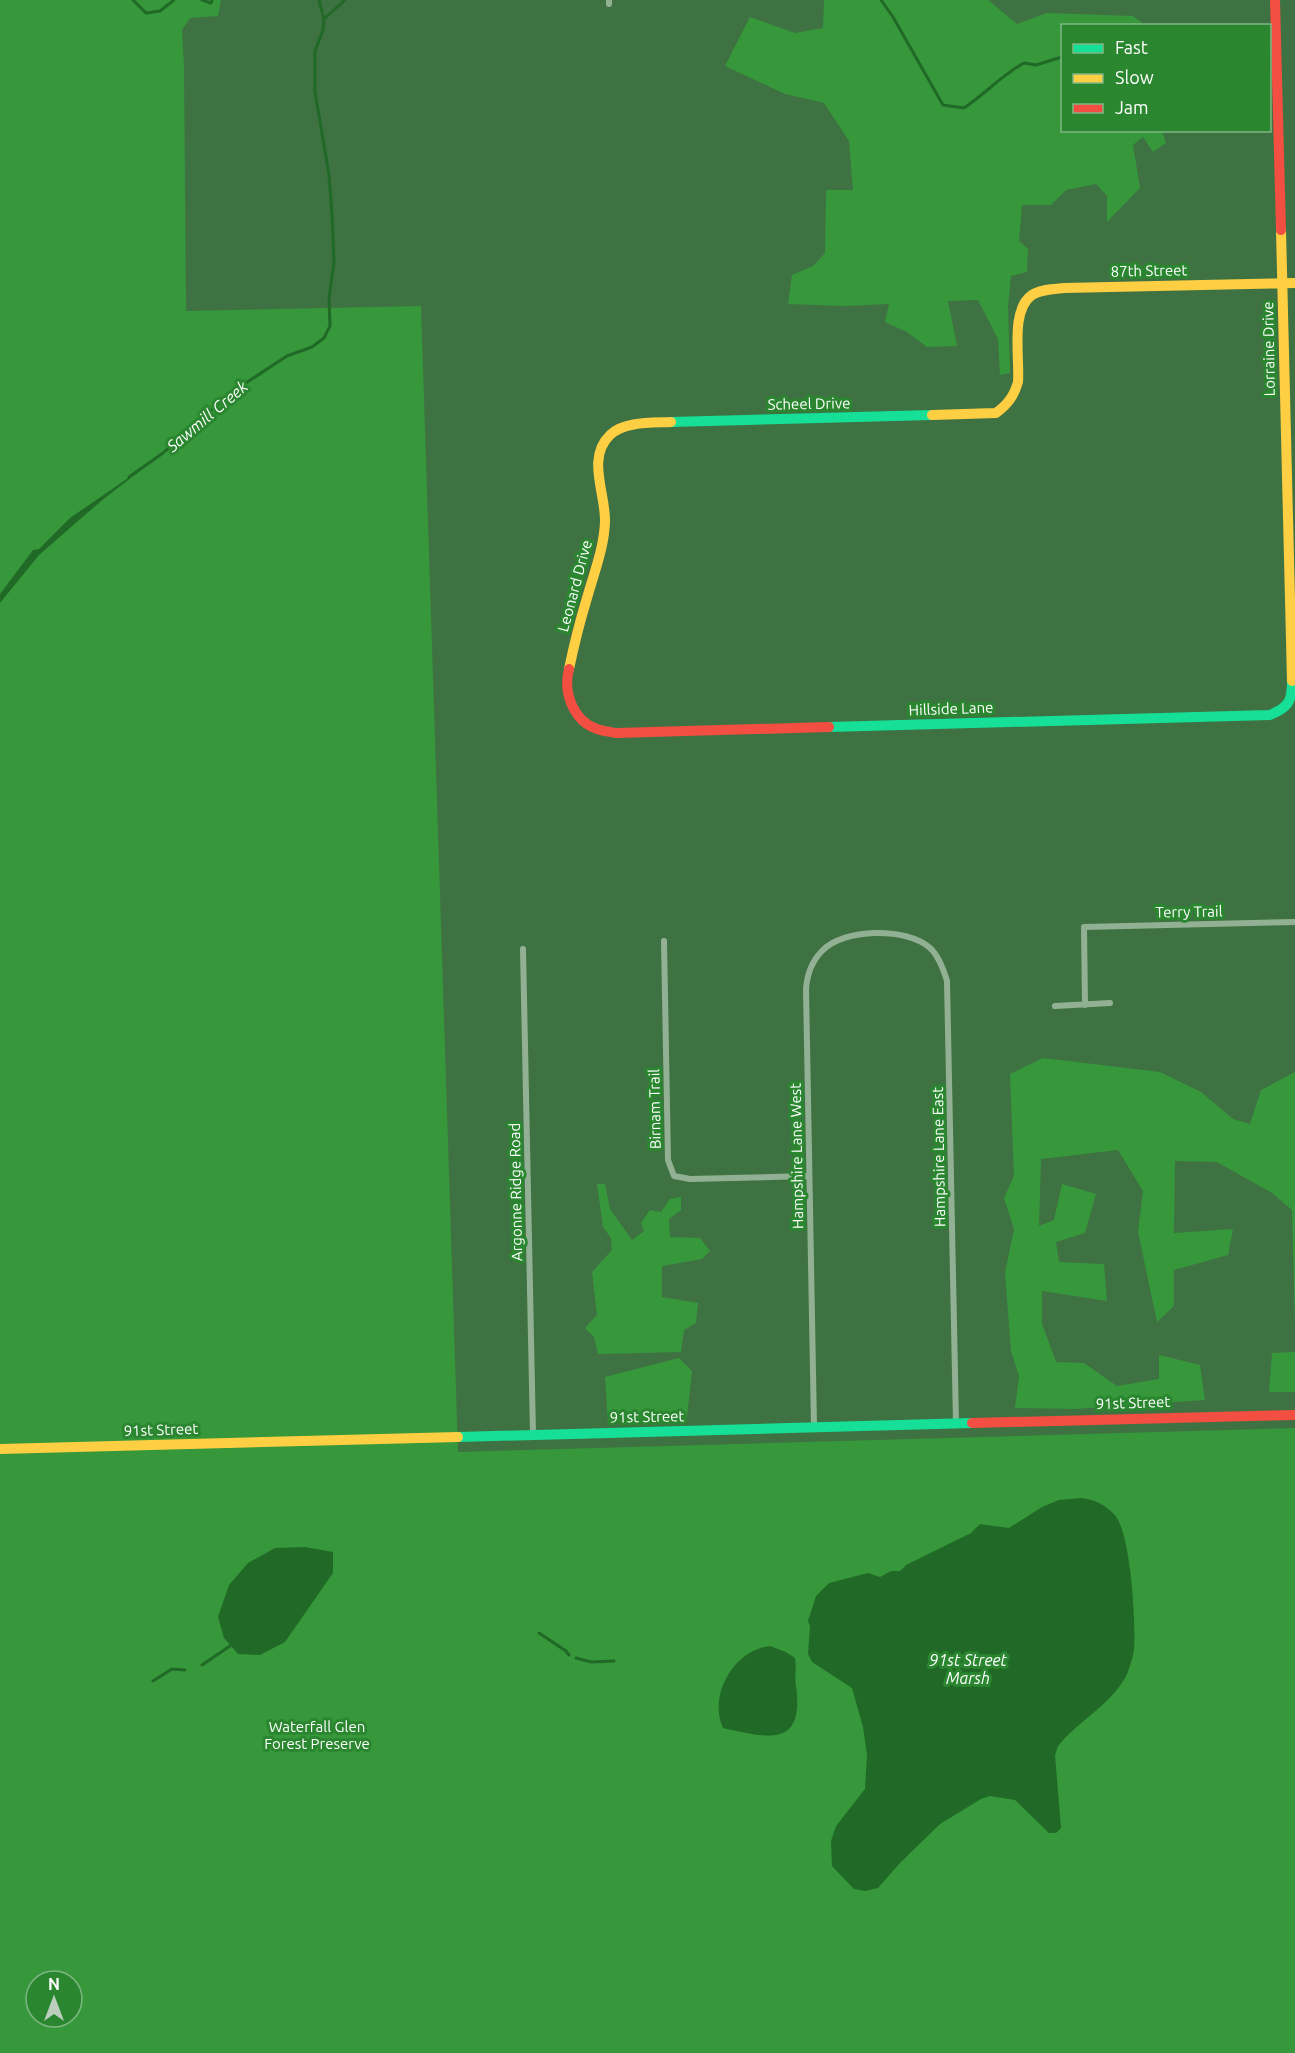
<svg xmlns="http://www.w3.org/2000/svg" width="1295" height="2053" viewBox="0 0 1295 2053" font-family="Ubuntu,sans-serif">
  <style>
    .green { fill: #36983b; fill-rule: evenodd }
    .water { fill: #216926 }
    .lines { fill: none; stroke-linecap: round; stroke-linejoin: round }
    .stream { stroke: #216926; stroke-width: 3 }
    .street { stroke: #92b194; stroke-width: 6 }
    .fast { stroke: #16e098; stroke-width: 10 }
    .slow { stroke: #ffcf43; stroke-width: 10 }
    .jam { stroke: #f24e42; stroke-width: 10 }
    .labels { text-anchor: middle; stroke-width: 6; stroke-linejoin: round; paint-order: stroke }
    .street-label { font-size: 15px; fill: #fff; stroke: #2a8730 }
    .park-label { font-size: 15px; fill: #fdfffd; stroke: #2a8730 }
    .water-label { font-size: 16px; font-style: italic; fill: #fff; stroke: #2a8730 }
  </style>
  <rect width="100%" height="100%" fill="#3f7242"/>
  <path class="green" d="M0,0h221l-3,16 -28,2 -8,12 2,36 2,245 235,-5 37,1146 837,-24v625h-1295zM36,1981h36v36h-36z
    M824,0h164l29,24 30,-11 86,3 12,9 -83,1v104l100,1 4,12 -13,9 -10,-15 -10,8 7,43 -33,34v-26l-11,-12 -30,6 -15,15h-29l-3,36 9,8 -1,23 -16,4 -3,31 2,66 -10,2 -2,-36 -20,-39 -30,1 9,45 -30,1 -20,-15 -22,-10 4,-18 -44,2 -57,-2 4,-29 21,-9 12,-13 1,-63h27l-4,-49 -25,-38 -39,-9 -60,-28 25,-49 45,16 28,-5z
    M1043,1058l117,14 41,20 32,27 17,5 11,-34 34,-18v255l-3,-117 -20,-17 -55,-31 -42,-1 -1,72 59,-4 -5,26 -54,15v36l-17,16 -19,-90 5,-41 -25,-41 -77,9 -2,67 15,-6 8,-36 34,10 -11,39 -29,9 3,20 45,2 3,37 -65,-10v33l14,38 28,1 33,23 42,-7v-24l41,10 5,35 -129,9 -61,-1 4,-32 -8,-25 -6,-78 9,-44 -10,-31 10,-22 -4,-102z
    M597,1184h8l5,25 22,31 12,-9 -3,-8 9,-13 11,2 9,-13 11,-2v13l-12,9 1,18 30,1 10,13 -8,8 -40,7v31l36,6 -2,20 -12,7 -3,22 -83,2 -4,-17 -9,-9 12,-13 -5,-43 20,-22 -1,-12 -8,-11z
    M1295,1352v40h-26l3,-39z
    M679,1358l13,13 -5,46 -79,6 -3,-46z"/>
  <path class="water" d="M150,463l-49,38 -62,54 -39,48v-9l33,-44 6,-1 31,-31z
    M1081,1498c13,1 29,9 36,20 14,22 19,105 17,132 -1,7 -4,16 -6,22 -13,30 -50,49 -70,74l-3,9 6,73 -5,5h-7l-34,-33 -25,-4 -9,3 -41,25 -40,39 -22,25 -13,3 -11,-2 -22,-23 -1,-25 5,-15 29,-37 2,-34 -4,-28 -11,-39 -40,-26 -4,-8 2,-28 -2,-5 8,-25 13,-13 39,-10 12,4 11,-6h9l6,-6 65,-32 9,-9 29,4 33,-21 17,-7z
    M305,1547l28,5v21l-48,69 -25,13 -22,-1 -14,-16 -6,-21 11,-32 19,-22 27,-15z
    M770,1646l16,6 9,6c2,9 -1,18 1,28 9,64 -31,51 -73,42 -15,-33 11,-78 47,-82z"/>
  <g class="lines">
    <path class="stream" d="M133,0l13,13 14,-2 14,-11
      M202,0l9,3 1,-3
      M881,0l12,17 50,88 21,3c21,-14 38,-33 60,-45l12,2 26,-8
      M324,19l21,-19
      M129,477l34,-24 69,-61 55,-36 25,-9 12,-9 6,-12 -1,-28 5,-35 -2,-49 -3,-39 -14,-83v-41l8,-21 1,-11 -5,-19
      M539,1633l27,18 3,4
      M576,1658l15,4 23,-1
      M202,1665l28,-19
      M153,1681l19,-12 13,1"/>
    <path class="street" d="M609,0v4
      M664,941l4,219 6,16 16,3 119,-3
      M523,949l10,486
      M1085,1005l-1,-78 211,-5
      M1055,1006l55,-3
      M814,1427l-8,-438c1,-13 6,-28 16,-38 21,-23 85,-24 108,-3 9,8 14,23 17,33l9,442"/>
    <path class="fast" d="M671,422l261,-7
      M829,727l441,-12c19,-8 22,-14 22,-34
      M458,1437l514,-14"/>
    <path class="slow" d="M1281,230l11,451
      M932,415l64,-2c12,-9 18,-17 22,-31 2,-24 -8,-72 14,-87 9,-6 21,-6 32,-7l231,-5
      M569,669c5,-24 11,-48 18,-71 7,-25 17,-50 18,-76 1,-28 -19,-64 5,-87 14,-14 43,-12 61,-13
      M0,1449l458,-12"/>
    <path class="jam" d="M1275,0l6,230
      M569,669c-6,23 4,52 28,60 6,2 13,3 19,4l213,-6
      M972,1423l323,-8"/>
  </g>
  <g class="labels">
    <g class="street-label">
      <text transform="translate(1149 271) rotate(-1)" y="5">87th Street</text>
      <text transform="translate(1269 349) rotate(-91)" y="5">Lorraine Drive</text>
      <text transform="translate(809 404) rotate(-1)" y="5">Scheel Drive</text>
      <text transform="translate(575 586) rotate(-75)" y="5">Leonard Drive</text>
      <text transform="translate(951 709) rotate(-2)" y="5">Hillside Lane</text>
      <text transform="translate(1189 912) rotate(-1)" y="5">Terry Trail</text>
      <text transform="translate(655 1109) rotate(-91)" y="5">Birnam Trail</text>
      <text transform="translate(797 1156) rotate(-91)" y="5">Hampshire Lane West</text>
      <text transform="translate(939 1157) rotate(-91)" y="5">Hampshire Lane East</text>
      <text transform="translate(516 1192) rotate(-91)" y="5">Argonne Ridge Road</text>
      <text transform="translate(1133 1403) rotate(-2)" y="5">91st Street</text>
      <text transform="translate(647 1417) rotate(-1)" y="5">91st Street</text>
      <text transform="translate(161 1430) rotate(-2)" y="5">91st Street</text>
    </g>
    <g class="park-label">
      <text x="317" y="1732">Waterfall Glen<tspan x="317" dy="17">Forest Preserve</tspan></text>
    </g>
    <g class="water-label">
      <text transform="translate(207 416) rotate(-40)" y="6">Sawmill Creek</text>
      <text x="968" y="1666">91st Street<tspan x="968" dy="18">Marsh</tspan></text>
    </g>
  </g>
  <rect x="1061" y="24" width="210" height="108" fill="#2a8730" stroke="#7fb783" stroke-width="1.5"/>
  <rect x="1073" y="44" width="30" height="9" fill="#16e098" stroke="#7fb783" stroke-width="1.5"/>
  <text x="1115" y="54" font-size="18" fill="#ffffff">Fast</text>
  <rect x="1073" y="74" width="30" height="9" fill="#ffcf43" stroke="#7fb783" stroke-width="1.5"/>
  <text x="1115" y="84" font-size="18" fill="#ffffff">Slow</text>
  <rect x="1073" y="104" width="30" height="9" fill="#f24e42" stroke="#7fb783" stroke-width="1.5"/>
  <text x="1115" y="114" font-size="18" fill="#ffffff">Jam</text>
  <g transform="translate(54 1999)"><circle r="28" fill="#2a8730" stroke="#7fb783" stroke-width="1.5"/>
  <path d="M0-4.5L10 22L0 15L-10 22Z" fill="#bccebd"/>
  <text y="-9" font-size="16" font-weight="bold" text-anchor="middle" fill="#ffffff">N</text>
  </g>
</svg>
